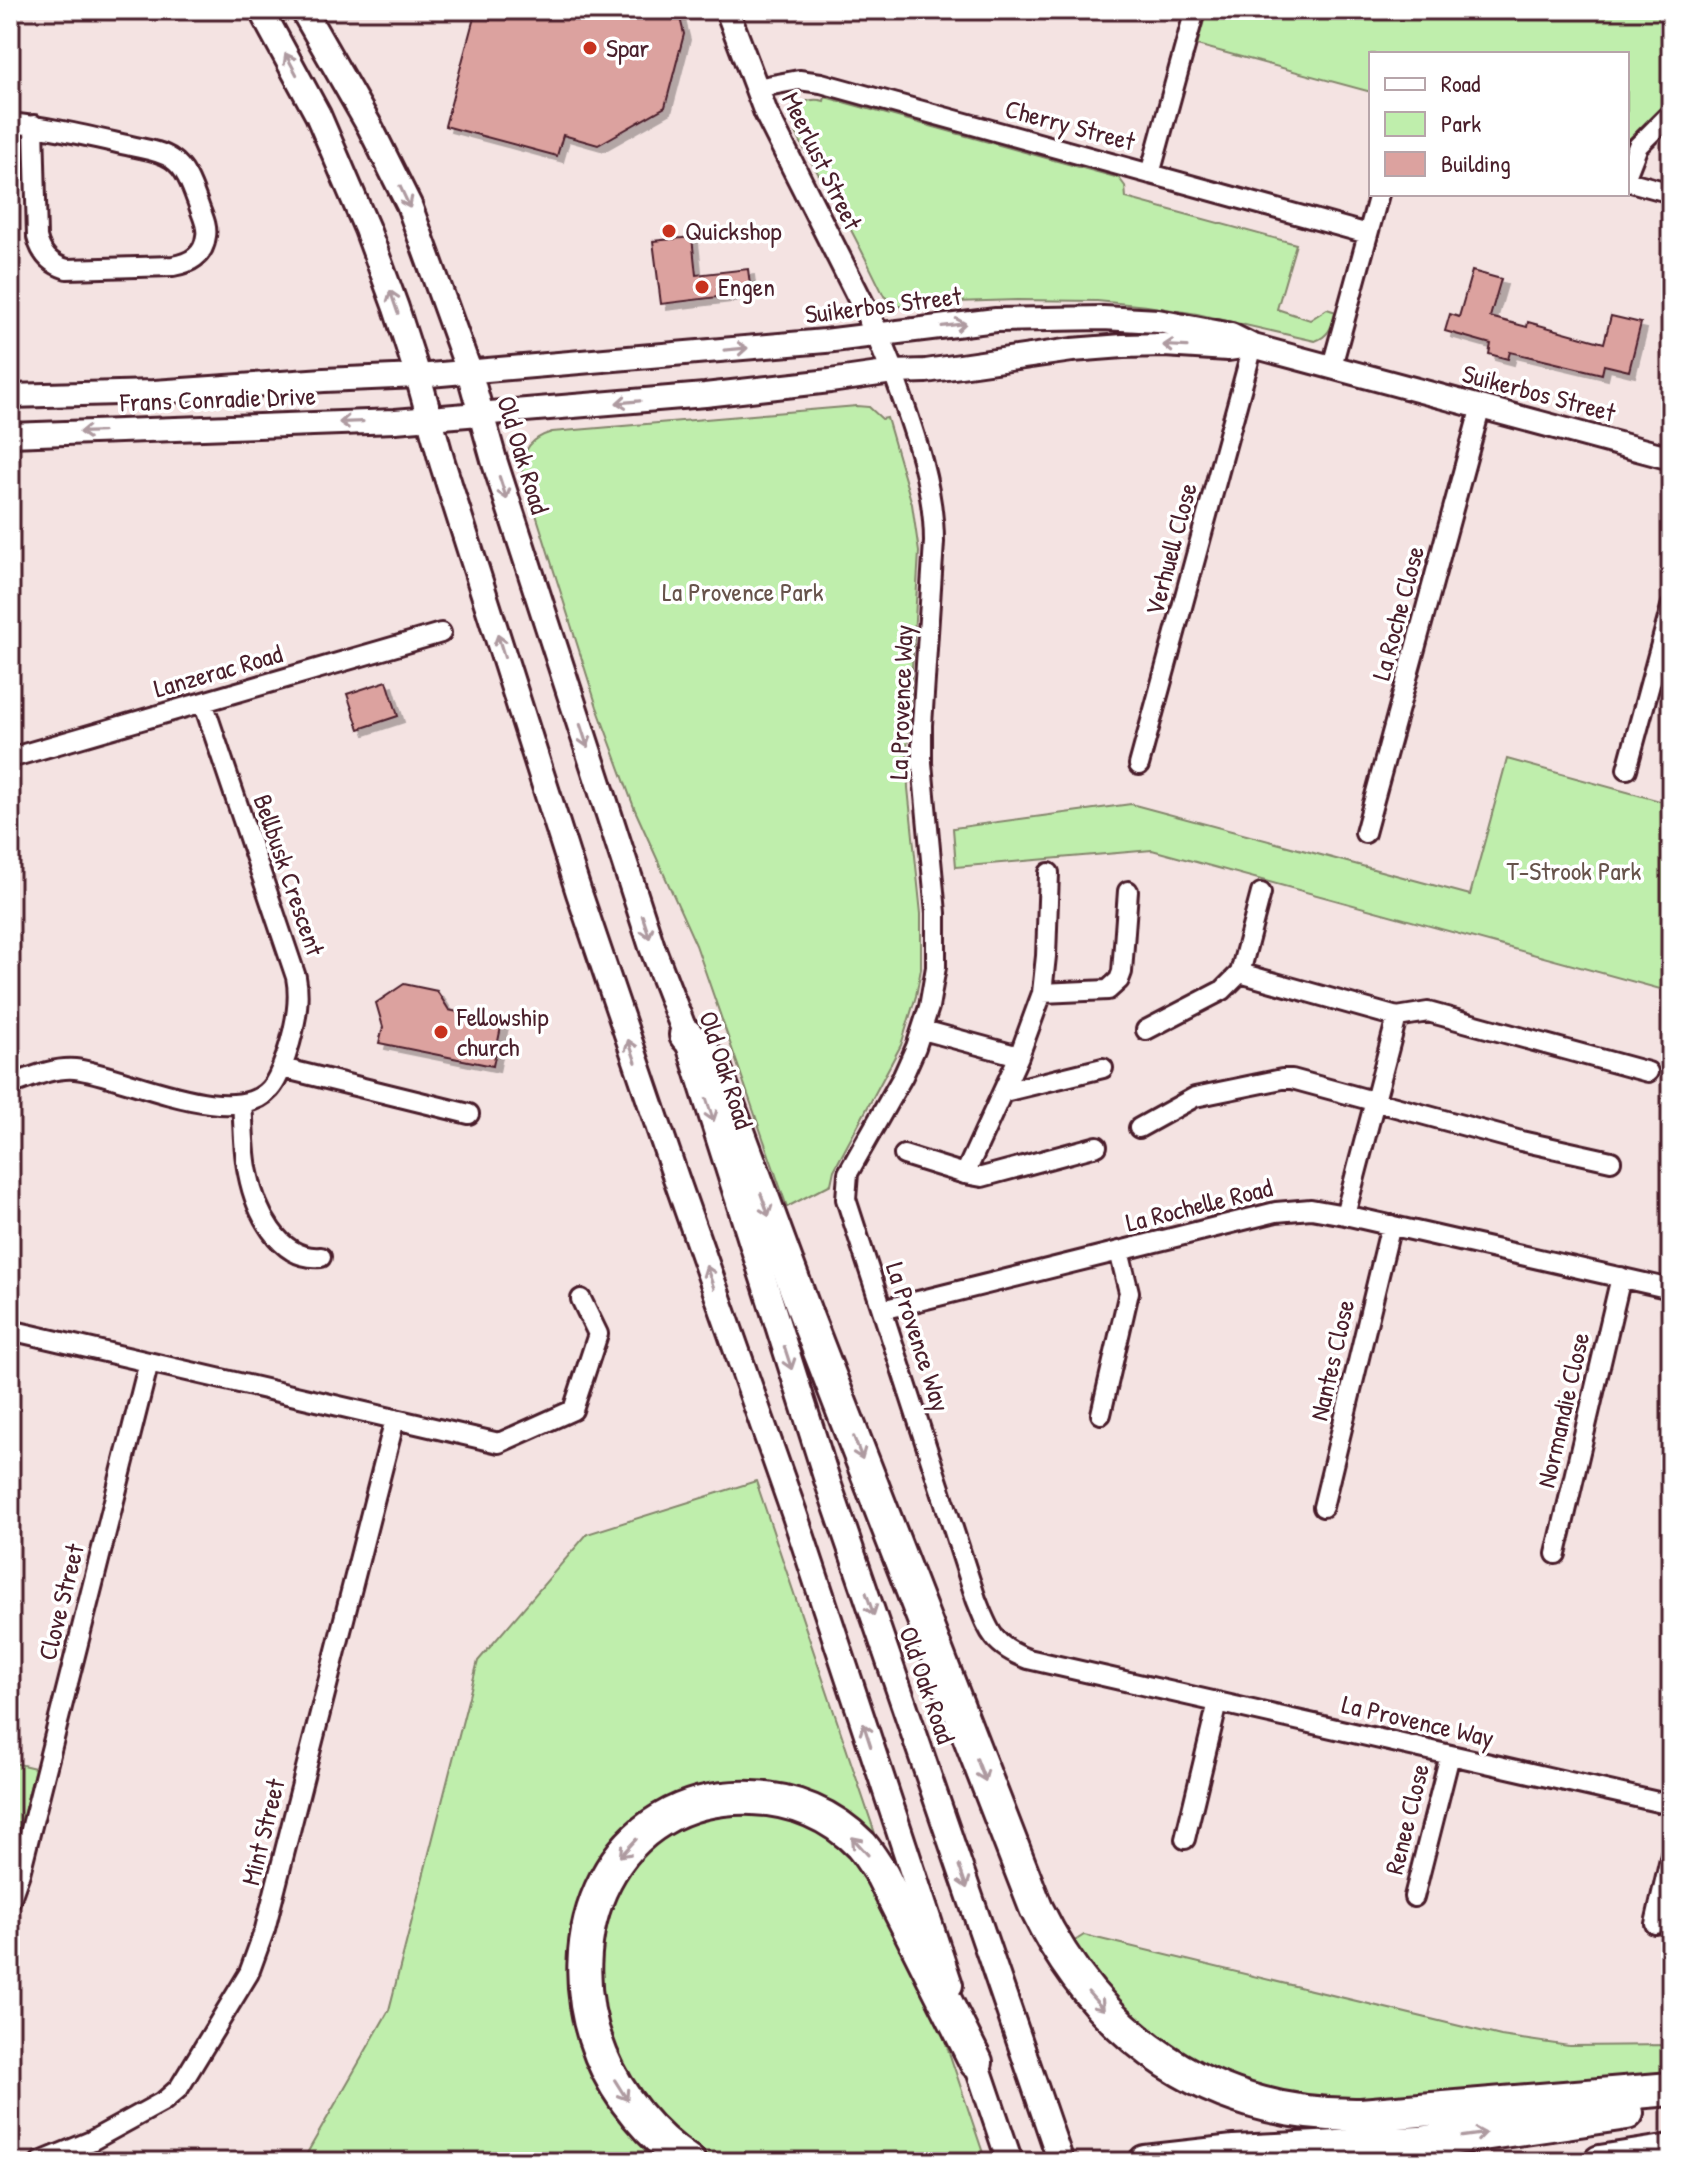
<svg xmlns="http://www.w3.org/2000/svg" width="1681" height="2172" viewBox="0 0 1681 2172" font-family="'Patrick Hand',sans-serif">
  <style>
    .green { fill: #bfeeac; stroke: #84866c; stroke-width: 2 }
    .building { fill: #dca29f; stroke: #4a1f2b; stroke-width: 2; filter: url(#shadow) }
    .lines { fill: none; stroke-linecap: round; stroke-linejoin: round }
    .minor-casing { stroke: #4a1f2b; stroke-width: 24 }
    .tertiary-casing { stroke: #4a1f2b; stroke-width: 28 }
    .secondary-casing { stroke: #4a1f2b; stroke-width: 30 }
    .motorway-casing { stroke: #4a1f2b; stroke-width: 38 }
    .minor { stroke: #fff; stroke-width: 18 }
    .tertiary { stroke: #fff; stroke-width: 22 }
    .secondary { stroke: #fff; stroke-width: 24 }
    .motorway { stroke: #fff; stroke-width: 32 }
    .oneway { stroke: #ae9aa0 }
    .poi-dot { fill: #c8321e; stroke: #fff; stroke-width: 3 }
    .labels { text-anchor: middle; stroke-width: 7; stroke-linejoin: round; paint-order: stroke }
    .poi-label { font-size: 26px; fill: #4a1f2b; stroke: #fff; text-anchor: start }
    .street-label { font-size: 26px; fill: #4a1f2b; stroke: #fff }
    .park-label { font-size: 26px; fill: #67534b; stroke: #fff }
  </style>
  <defs>
    <filter id="shadow"><feDropShadow dx="6" dy="6" stdDeviation="0" flood-color="#0004"/></filter>
  </defs>
  <rect width="100%" height="100%" fill="#f4e3e2"/>
  <filter id="ink" filterUnits="userSpaceOnUse"><feTurbulence type="fractalNoise" baseFrequency=".0125" numOctaves="2"/><feDisplacementMap in="SourceGraphic" scale="16" xChannelSelector="R" yChannelSelector="G"/><feConvolveMatrix kernelMatrix="1 2 1 2 8 2 1 2 1" color-interpolation-filters="sRGB"/></filter>
  <g filter="url(#ink)">
    <path class="green" d="M1207,10h464v87l-44,44v-87h-256v38l-174,-47z
      M825,97l294,81 6,8 1,12 170,46 -19,65 33,11 17,-11 9,3c-4,13 -6,24 -21,29l-118,-27 -50,-8 -50,-5 -80,-1 -62,2 -47,6 -13,-3 -11,-9c-13,-26 -25,-52 -39,-77 -10,-20 -51,-80 -52,-98 0,-17 16,-24 31,-20z
      M857,406l12,1 13,12 5,-1 25,86 7,48 -12,200 1,36 13,126v55l-5,27 -15,49 -67,125 -3,14 -44,23 -91,-262 -61,-135 -38,-103 -75,-237c0,-21 10,-32 30,-38z
      M1507,759l164,45v188l-519,-142 -196,17 -3,-39 178,-24 339,91z
      M756,1481l230,681h-684l87,-152 89,-349 109,-127z
      M10,1762l25,6 -25,100z
      M1084,1935l417,101 68,10 102,-1v30l-283,26h-64l-68,-13 -60,-25 -67,-47 -59,-72z"/>
    <path class="building" d="M476,10h202l6,24 -19,73 -67,38 -35,-10 -6,21 -112,-30z
      M692,237l4,38 52,-6 3,24 -90,11 -8,-63z
      M1472,271l29,8 -11,38 37,10 1,-5 76,21 7,-27 30,7 -12,48 -25,-6 -2,9 -92,-22 -2,7 -19,-5 2,-10 -46,-13 5,-17 9,3z
      M387,681l11,35 -39,13 -12,-35z
      M404,984l33,7 12,19 53,12 -9,44 -114,-23 4,-16 -7,-24z"/>
    <g class="lines">
      <g class="minor-casing">
        <path id="minor" d="M756,88l43,-8 22,3 547,151
          M10,123c41,4 81,14 121,23 13,3 30,5 41,13 15,10 21,31 27,47 3,9 9,20 7,30 -2,19 -15,27 -33,30l-106,3c-17,-5 -26,-15 -30,-32l-3,-112
          M1150,174l45,-164
          M1627,174l11,-28 33,-33
          M1627,181l44,12
          M1332,366l47,-172
          M893,372c19,54 41,111 41,170l-12,183v38l14,150v54l-7,40 -13,40 -13,29 -55,97 -2,26 130,400c13,33 17,47 52,60l643,146
          M10,758l431,-125
          M1139,765l114,-419
          M1627,769l44,-162
          M1365,833l116,-427
          M1240,973l157,44 31,-5 220,60
          M1042,993l66,-3 11,-10 3,-8 6,-81
          M923,1030l96,26
          M1146,1030l77,-40 17,-17 21,-80
          M282,1068l187,46
          M10,1085c20,-7 43,-18 65,-16 47,5 158,62 195,20 8,-9 12,-22 16,-33 8,-24 15,-54 10,-79l-93,-275
          M1004,1092l99,-24
          M242,1103c2,24 1,48 6,70 7,36 30,88 73,84
          M1139,1128l56,-31 87,-18h10l229,62 90,20
          M904,1155l61,19 17,3 115,-31
          M965,1174l54,-118 23,-63 4,-37 3,-83
          M1345,1215l52,-198
          M882,1310l394,-98 35,-3 34,6 326,74
          M10,1330l385,89 -130,510 -16,44 -70,115 -15,13 -73,40 -51,21
          M1101,1414l28,-122 -10,-41
          M395,1419l104,24 74,-33 25,-76 -17,-35
          M1323,1507l68,-282
          M1556,1554l65,-277
          M1185,1839l33,-137
          M1414,1897l36,-142
          M10,1901l10,-28 129,-511
          M1655,1924l16,-70"/>
      </g>
      <g class="tertiary-casing">
        <path id="tertiary" d="M727,10l39,103 111,220 16,39
          M10,396l144,-4 170,-12 94,-4 407,-35 171,-21 107,-2 55,3 73,14 22,11 418,112
          M10,435l385,-14 310,-26 125,-14 63,-9 33,-1 146,-21 51,-4 41,-1 64,4 20,-3"/>
      </g>
      <g class="secondary-casing">
        <path id="secondary" d="M261,10l57,105 49,114 29,79 22,68 24,86 137,431 97,285 118,335 156,472
          M303,10l67,117 39,78 60,166 25,89 158,487 34,88 142,448 233,679
          M971,2047l39,115"/>
      </g>
      <g class="motorway-casing">
        <path id="motorway" d="M686,1035l27,29 94,254 229,590c64,132 177,209 325,207l310,-26
          M689,2162c-38,-25 -71,-65 -88,-107 -48,-118 9,-262 151,-257 41,1 80,17 109,47 8,9 14,20 21,30l94,187
          M1145,2162l89,-10 186,-9 207,-30
          M1600,2162l71,-11"/>
      </g>
      <use href="#minor" class="minor"/>
      <use href="#tertiary" class="tertiary"/>
      <use href="#secondary" class="secondary"/>
      <use href="#motorway" class="motorway"/>
    </g>
    <defs><path id="oneway-shaft" d="M-6 0H5M1.5-3L5.5 0L1.5 3" fill="none" stroke-width="1.6" stroke-linecap="round" stroke-linejoin="round" transform="scale(2)"/></defs>
    <g class="oneway">
      <use href="#oneway-shaft" transform="translate(291 64) rotate(-118)"/>
      <use href="#oneway-shaft" transform="translate(405 197) rotate(65)"/>
      <use href="#oneway-shaft" transform="translate(394 302) rotate(-109)"/>
      <use href="#oneway-shaft" transform="translate(954 325) rotate(-7)"/>
      <use href="#oneway-shaft" transform="translate(1175 346) rotate(-177)"/>
      <use href="#oneway-shaft" transform="translate(736 349) rotate(-5)"/>
      <use href="#oneway-shaft" transform="translate(628 402) rotate(175)"/>
      <use href="#oneway-shaft" transform="translate(351 422) rotate(178)"/>
      <use href="#oneway-shaft" transform="translate(91 432) rotate(178)"/>
      <use href="#oneway-shaft" transform="translate(503 488) rotate(72)"/>
      <use href="#oneway-shaft" transform="translate(501 646) rotate(-107)"/>
      <use href="#oneway-shaft" transform="translate(584 736) rotate(72)"/>
      <use href="#oneway-shaft" transform="translate(646 927) rotate(72)"/>
      <use href="#oneway-shaft" transform="translate(632 1051) rotate(-109)"/>
      <use href="#oneway-shaft" transform="translate(710 1110) rotate(72)"/>
      <use href="#oneway-shaft" transform="translate(765 1205) rotate(70)"/>
      <use href="#oneway-shaft" transform="translate(710 1277) rotate(-109)"/>
      <use href="#oneway-shaft" transform="translate(788 1358) rotate(72)"/>
      <use href="#oneway-shaft" transform="translate(858 1448) rotate(69)"/>
      <use href="#oneway-shaft" transform="translate(870 1604) rotate(71)"/>
      <use href="#oneway-shaft" transform="translate(867 1735) rotate(-108)"/>
      <use href="#oneway-shaft" transform="translate(981 1770) rotate(69)"/>
      <use href="#oneway-shaft" transform="translate(860 1846) rotate(-132)"/>
      <use href="#oneway-shaft" transform="translate(628 1848) rotate(133)"/>
      <use href="#oneway-shaft" transform="translate(963 1877) rotate(71)"/>
      <use href="#oneway-shaft" transform="translate(1096 2001) rotate(49)"/>
      <use href="#oneway-shaft" transform="translate(621 2090) rotate(58)"/>
      <use href="#oneway-shaft" transform="translate(1474 2135) rotate(-8)"/>
    </g>
  </g>
  <g class="poi-dot">
    <circle cx="590" cy="48" r="8"/>
    <circle cx="669" cy="231" r="8"/>
    <circle cx="702" cy="287" r="8"/>
    <circle cx="441" cy="1032" r="8"/>
  </g>
  <g class="labels">
    <g class="poi-label">
      <text x="606" y="57">Spar</text>
      <text x="685" y="240">Quickshop</text>
      <text x="718" y="296">Engen</text>
      <text x="457" y="1026">Fellowship<tspan x="457" dy="30">church</tspan></text>
    </g>
    <g class="street-label">
      <text transform="translate(1070 125) rotate(15)" y="9">Cherry Street</text>
      <text transform="translate(822 161) rotate(64)" y="9">Meerlust Street</text>
      <text transform="translate(883 305) rotate(-7)" y="9">Suikerbos Street</text>
      <text transform="translate(1539 393) rotate(15)" y="9">Suikerbos Street</text>
      <text transform="translate(218 399) rotate(-2)" y="9">Frans Conradie Drive</text>
      <text transform="translate(523 455) rotate(73)" y="9">Old Oak Road</text>
      <text transform="translate(1171 549) rotate(-75)" y="9">Verhuell Close</text>
      <text transform="translate(1398 613) rotate(-75)" y="9">La Roche Close</text>
      <text transform="translate(218 671) rotate(-16)" y="9">Lanzerac Road</text>
      <text transform="translate(901 702) rotate(-88)" y="9">La Provence Way</text>
      <text transform="translate(289 875) rotate(71)" y="9">Bellbusk Crescent</text>
      <text transform="translate(726 1070) rotate(72)" y="9">Old Oak Road</text>
      <text transform="translate(1199 1205) rotate(-14)" y="9">La Rochelle Road</text>
      <text transform="translate(918 1337) rotate(72)" y="9">La Provence Way</text>
      <text transform="translate(1332 1360) rotate(-77)" y="9">Nantes Close</text>
      <text transform="translate(1563 1410) rotate(-77)" y="9">Normandie Close</text>
      <text transform="translate(61 1602) rotate(-76)" y="9">Clove Street</text>
      <text transform="translate(927 1685) rotate(71)" y="9">Old Oak Road</text>
      <text transform="translate(1418 1721) rotate(13)" y="9">La Provence Way</text>
      <text transform="translate(1407 1819) rotate(-76)" y="9">Renee Close</text>
      <text transform="translate(263 1832) rotate(-76)" y="9">Mint Street</text>
    </g>
    <g class="park-label">
      <text x="743" y="601">La Provence Park</text>
      <text x="1574" y="880">T-Strook Park</text>
    </g>
  </g>
  <rect width="1681" height="2172" fill="none" stroke="#fff" stroke-width="40"/>
  <rect x="20" y="20" width="1641" height="2132" fill="none" stroke="#4a1f2b" stroke-width="3" filter="url(#ink)"/>
  <rect x="1369" y="52" width="260" height="144" fill="#ffffff" stroke="#b7a5aa" stroke-width="2"/>
  <rect x="1385" y="78" width="40" height="12" fill="#ffffff" stroke="#b7a5aa" stroke-width="2"/>
  <text x="1441" y="92" font-size="24" fill="#4a1f2b">Road</text>
  <rect x="1385" y="112" width="40" height="24" fill="#bfeeac" stroke="#b7a5aa" stroke-width="2"/>
  <text x="1441" y="132" font-size="24" fill="#4a1f2b">Park</text>
  <rect x="1385" y="152" width="40" height="24" fill="#dca29f" stroke="#b7a5aa" stroke-width="2"/>
  <text x="1441" y="172" font-size="24" fill="#4a1f2b">Building</text>
</svg>
